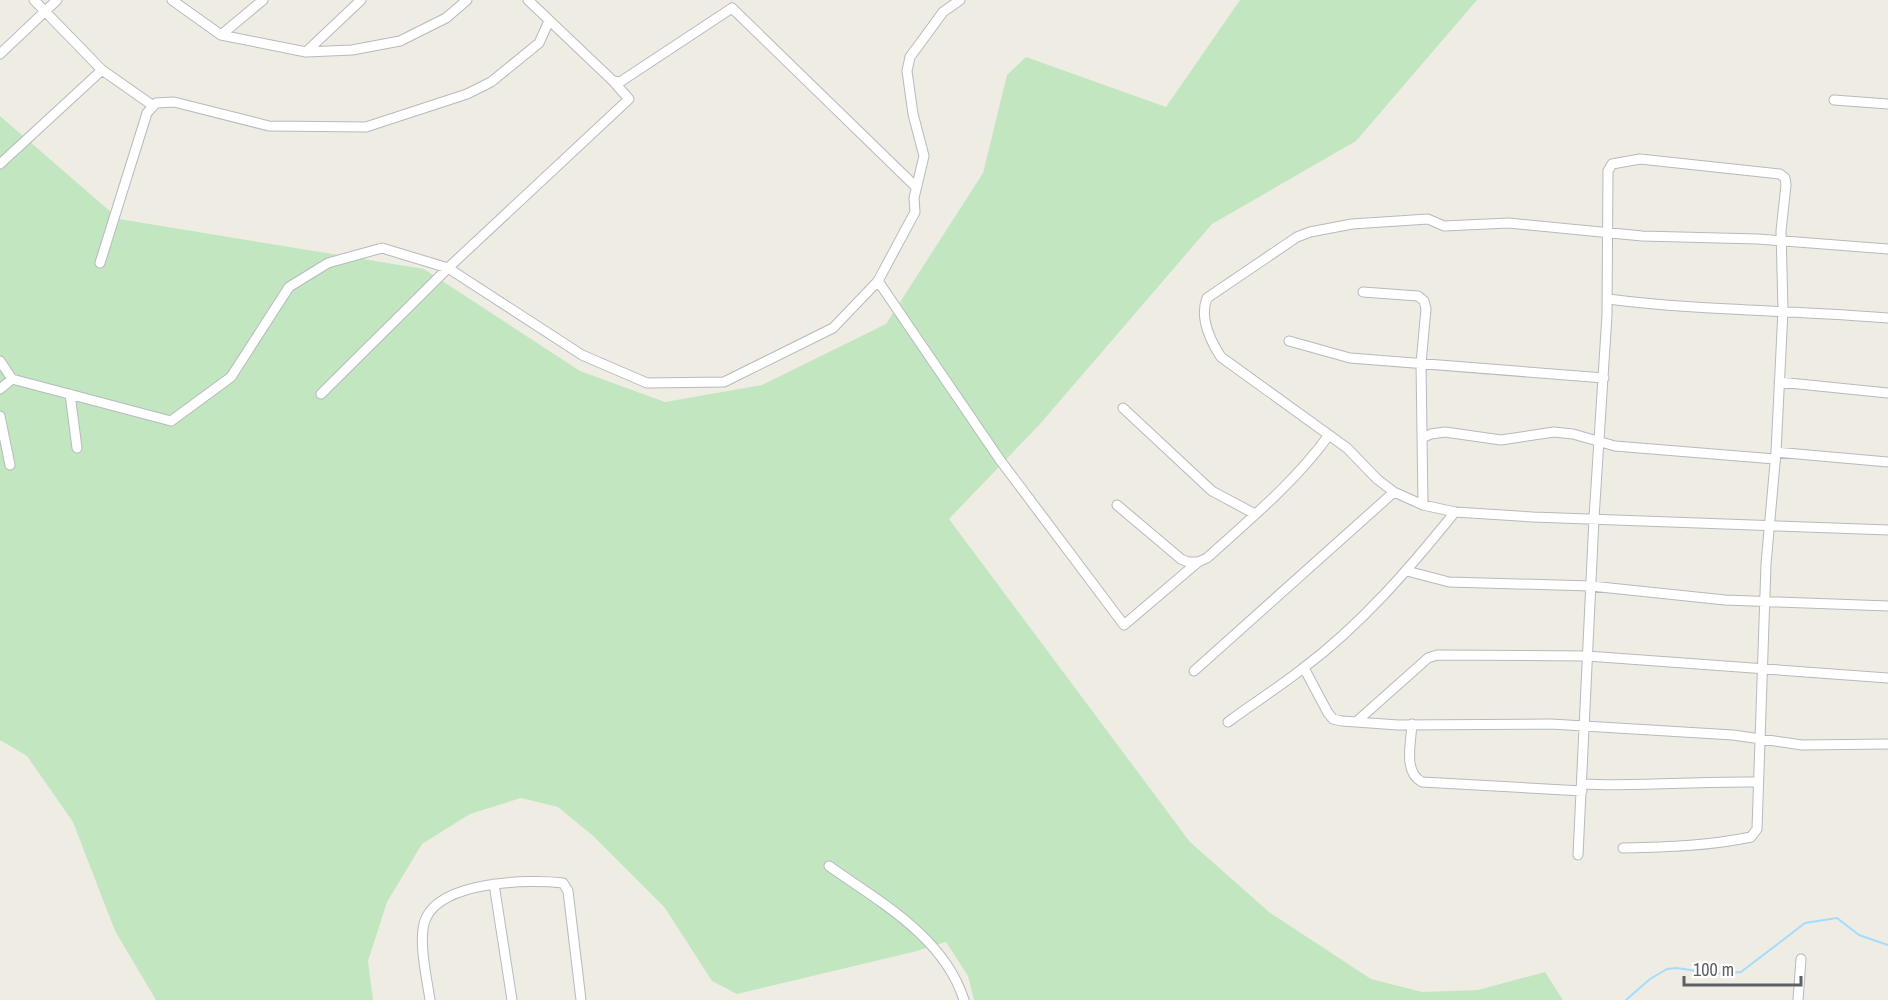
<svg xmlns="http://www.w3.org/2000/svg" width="1888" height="1000" viewBox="0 0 1888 1000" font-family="'Archivo Narrow',sans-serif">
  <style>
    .green { fill: #c2e7c0 }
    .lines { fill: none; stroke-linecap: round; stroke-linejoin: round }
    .stream { stroke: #a4dcff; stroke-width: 2 }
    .minor-casing { stroke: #b6babe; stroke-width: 11 }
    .minor { stroke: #fff; stroke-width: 9 }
  </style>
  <rect width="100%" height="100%" fill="#efece4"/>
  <path class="green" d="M1240,0h237l-121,141 -144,83 -172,200 -91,95 241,323 79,70 102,67 51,13 56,-2 67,-18 18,28h-589l-6,-24 -22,-34 -33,10 -176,42 -25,-13 -47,-73 -73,-73 -34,-28 -37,-9 -51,16 -48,30 -35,58 -19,59 5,39h-217l-41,-69 -42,-109 -46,-66 -27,-16v-624l119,103 305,50 156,102 85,31 97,-17 124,-61 97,-151 24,-98 19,-18 140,50z"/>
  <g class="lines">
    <path class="stream" d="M1626,1000l24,-21 17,-10 10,-1 39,6 25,-2 64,-49 32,-5 22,17 29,10"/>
    <g class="minor-casing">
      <path id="minor" d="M34,0l68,70 50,35
        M172,0l49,35 85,17 46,-2 48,-9 46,-23 21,-18
        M528,0l85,81 7,1 112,-74 184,179
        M960,0l-17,12 -33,45 -3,14 6,43 11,42 -10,42 1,14 -37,69 122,179 124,165 74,-63 9,-4c43,-39 88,-76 122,-123
        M221,35l42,-35
        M306,52l55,-52
        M0,54l57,-54
        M1834,100l54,4
        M0,164l102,-94
        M1888,249l-130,-10 -116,-3 -133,-13 -65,3 -16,-7 -76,5 -42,8 -13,5 -90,61c-8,20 3,42 14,59l126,91 30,31 17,13 29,13 32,7 78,5 355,13
        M100,263l47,-150 9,-10 18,-1 95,24 97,1 101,-33 24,-12 48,-39 10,-22
        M1363,292l55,4 6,5 2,8 -5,54 2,142
        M1608,299c93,12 186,11 280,19
        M1289,341l61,17 254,20
        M0,361l12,18 159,42 60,-44 58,-90 39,-24 54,-15 66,20 134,87 65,28 77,-1 109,-54 45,-47
        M1779,382l109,11
        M0,389l12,-10
        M70,394l7,54
        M321,394l127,-126 181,-169 -16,-18
        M1123,408l89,83 43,23
        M0,416l10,49
        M1422,438l9,-4 14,-2 56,8 53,-8 19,2 42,12 160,13
        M1776,452l112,10
        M1117,505l64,54 7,3h10
        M1407,571l42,11 142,4 134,14 163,6
        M1304,668l24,45 5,6 9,2 56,4 153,-1 182,11 69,10 86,-1
        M1194,671l200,-179
        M1228,722c24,-18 50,-34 74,-53 59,-44 107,-100 153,-157
        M1356,722l72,-64 9,-3 150,1 301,22
        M1412,724c-1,19 -9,48 10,58l160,9
        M1582,784c59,3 117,-3 176,-2
        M1578,855l16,-337 13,-203 1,-144 4,-7 28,-5 140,15 5,4 1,7 -5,46 2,79 -7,142 -10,112 -9,265 -6,8c-43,9 -84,10 -128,11
        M829,866c51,36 115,71 135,134
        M494,884l18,116
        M430,1000c-3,-21 -13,-63 -4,-82 17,-37 102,-39 137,-35l5,8 13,109
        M1798,1000l3,-41"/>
    </g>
    <use href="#minor" class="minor"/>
  </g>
  <path d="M1684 976v9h117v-9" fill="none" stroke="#5c6065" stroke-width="3"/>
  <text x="1693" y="976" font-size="18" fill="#5c6065" stroke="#ffffff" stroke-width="4.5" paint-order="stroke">100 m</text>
</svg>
